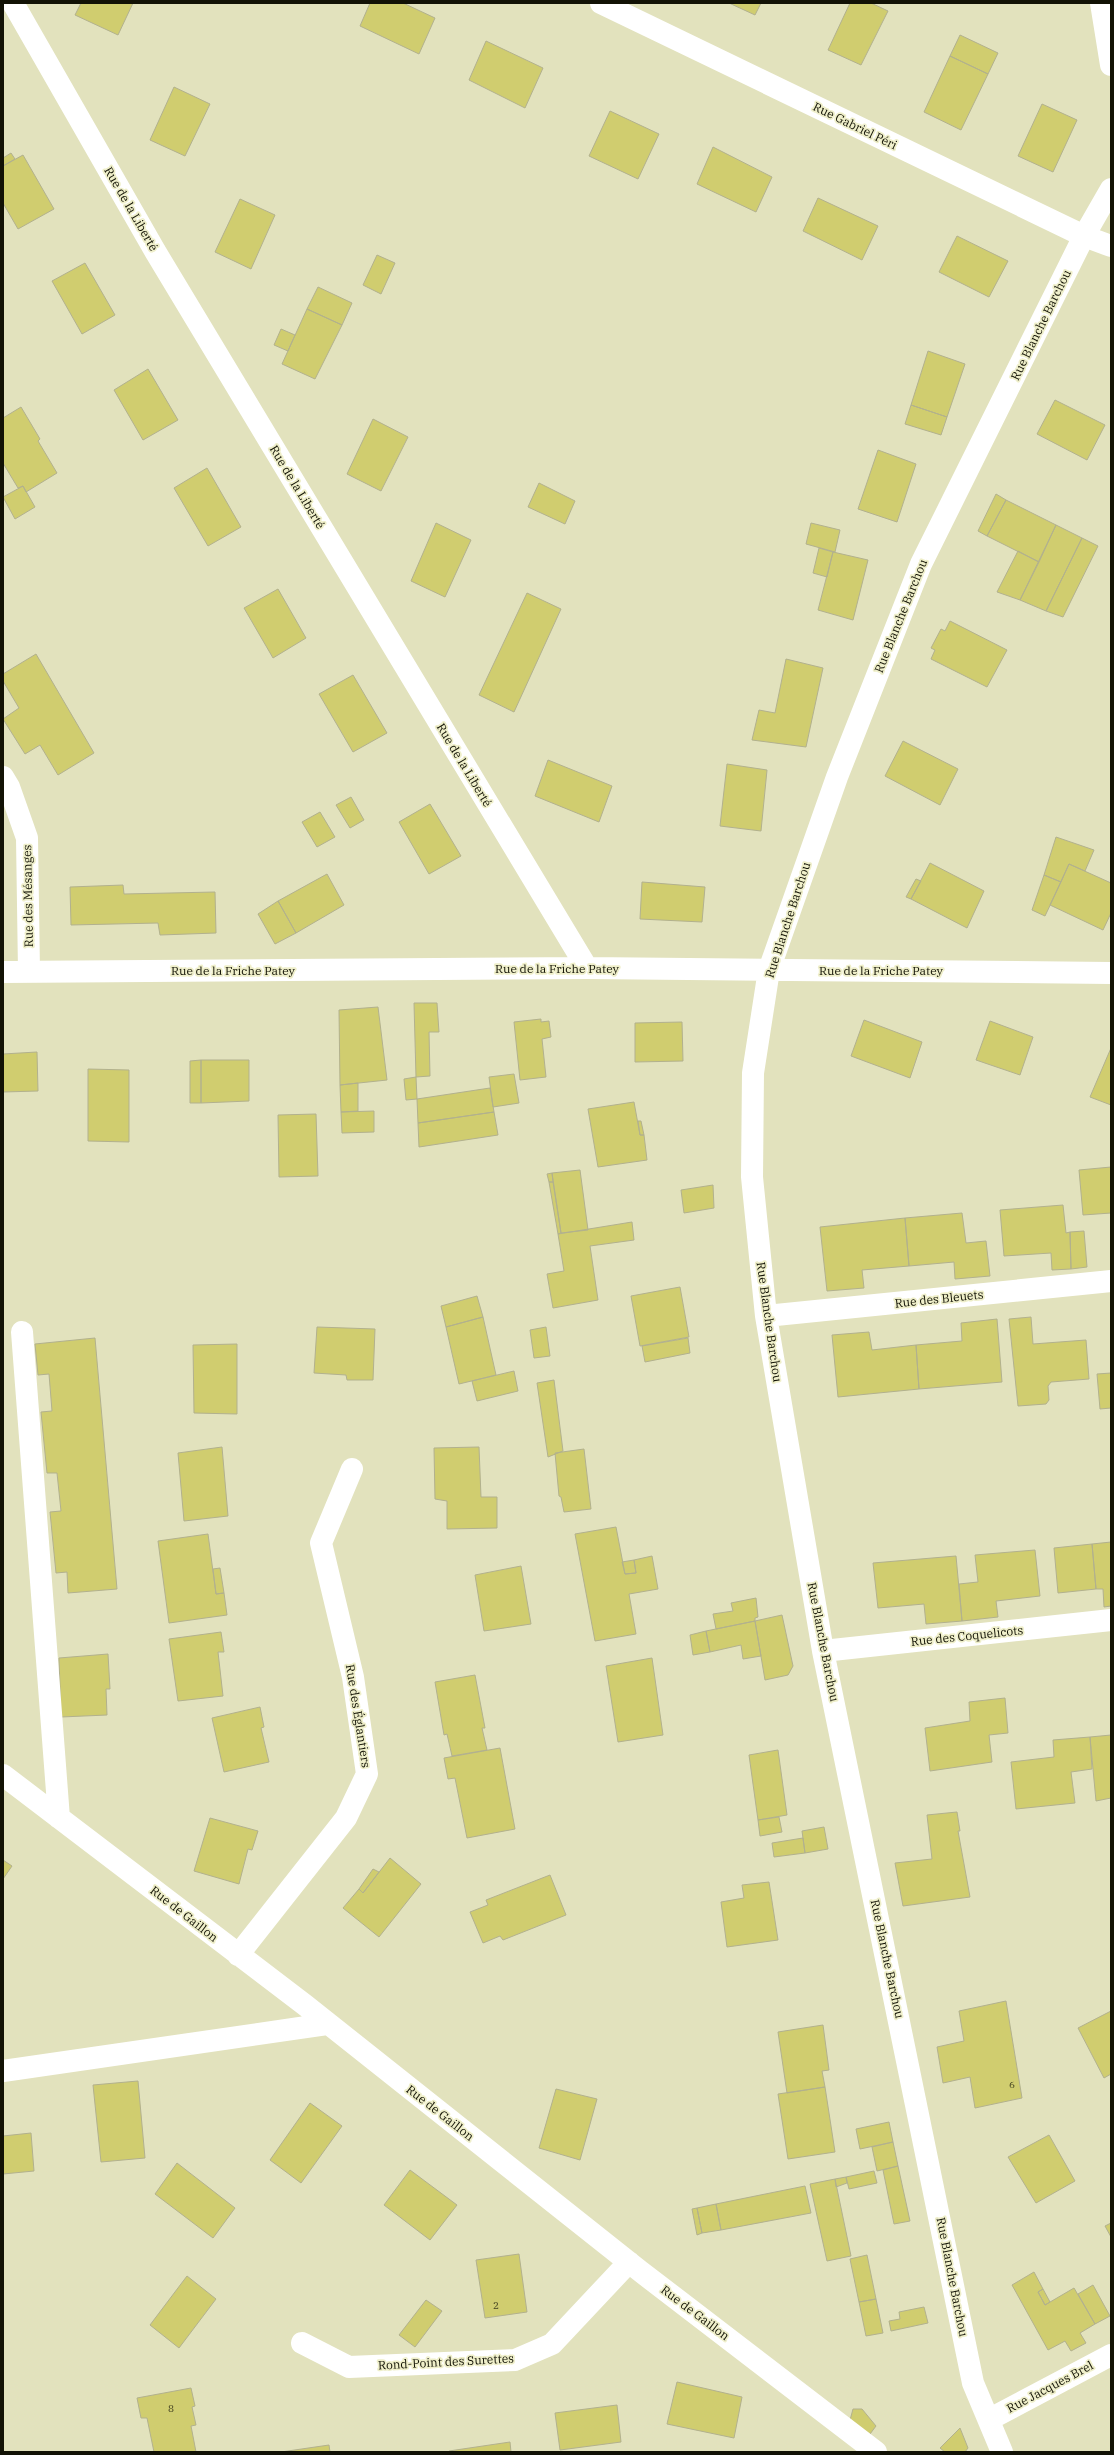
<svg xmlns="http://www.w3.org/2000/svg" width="1114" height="2455" viewBox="0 0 1114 2455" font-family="'IBM Plex Serif',serif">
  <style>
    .building { fill: #d0cd6f; stroke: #b2b18e }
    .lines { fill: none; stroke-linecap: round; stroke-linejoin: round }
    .street { stroke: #fff; stroke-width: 22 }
    .labels { text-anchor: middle; stroke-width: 3.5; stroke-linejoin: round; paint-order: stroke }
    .number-label { font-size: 10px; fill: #424120 }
    .street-label { font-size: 12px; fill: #121205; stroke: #efefca }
  </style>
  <rect width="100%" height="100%" fill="#e2e2bd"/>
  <path class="building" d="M81,3h52l-15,32 -43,-20z
    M370,3h33l32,15 -16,36 -59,-28z
    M729,3h32l-6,12z
    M850,3h21l17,8 -27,54 -33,-15z
    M960,35l38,18 -10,21 -38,-18z
    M486,41l57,27 -18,40 -56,-28z
    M950,56l38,18 -27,56 -37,-18z
    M174,87l36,17 -25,52 -35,-16z
    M1042,104l35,16 -24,52 -35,-16z
    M610,111l49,23 -21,45 -49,-23z
    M713,147l59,30 -16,35 -59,-28z
    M11,153l4,6 -12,7v-8z
    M23,155l31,54 -36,20 -15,-26v-37z
    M818,198l60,28 -16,34 -59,-29z
    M240,199l35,16 -24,54 -36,-17z
    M957,236l51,25 -19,36 -50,-25z
    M377,255l18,8 -14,31 -18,-9z
    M85,263l30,52 -33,19 -30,-53z
    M318,287l34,16 -10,22 -35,-16z
    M307,309l35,16 -27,54 -33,-15z
    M281,329l14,6 -7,16 -14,-6z
    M928,351l37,13 -18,53 -36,-12z
    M148,369l30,51 -35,20 -29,-50z
    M1055,400l50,25 -18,35 -50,-26z
    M911,405l36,12 -6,18 -36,-11z
    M21,407l19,32 -2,2 19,32 -31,19 -3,-6 -5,2 -15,-25v-45z
    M373,419l35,18 -27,54 -34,-17z
    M878,450l38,14 -19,58 -39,-13z
    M207,468l34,59 -33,19 -34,-58z
    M539,483l36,18 -10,23 -37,-17z
    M23,486l12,21 -20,12 -12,-22z
    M996,494l10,6 -19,36 -9,-5z
    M1006,500l50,25 -17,37 -52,-26z
    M436,523l35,17 -26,57 -34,-16z
    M811,523l29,7 -5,22 -29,-8z
    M1056,525l26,13 -36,73 -26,-11z
    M1082,538l16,8 -35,71 -17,-6z
    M819,548l14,4 -6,25 -14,-4z
    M1018,551l21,11 -19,38 -23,-8z
    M833,552l35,8 -15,60 -35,-10z
    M278,589l28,49 -33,20 -29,-50z
    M527,593l34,16 -47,103 -35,-17z
    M950,621l57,29 -20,37 -56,-28 4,-9 -4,-2 10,-19 4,2z
    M36,654l58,99 -36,22 -18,-30 -15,9 -22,-35 16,-11 -16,-27v-7z
    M786,659l37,9 -17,79 -54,-7 7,-30 16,3z
    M353,675l34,58 -34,19 -34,-58z
    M903,741l55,28 -18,36 -55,-29z
    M548,760l64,26 -13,36 -64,-26z
    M727,764l40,6 -6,61 -41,-5z
    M351,797l13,23 -14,8 -14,-23z
    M430,804l31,52 -32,18 -30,-52z
    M320,812l15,25 -18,10 -15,-25z
    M1056,837l38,13 -9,21 -16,-7 -8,18 -17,-7z
    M930,863l54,28 -17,37 -56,-29z
    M1069,864l42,19v30l-8,17 -53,-25z
    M327,874l17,31 -48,28 -18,-32z
    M1044,875l17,7 -16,34 -13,-6z
    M916,879l5,2 -10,18 -5,-2z
    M642,882l63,5 -3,35 -62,-3z
    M123,885l1,9 91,-2 1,41 -56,2 -2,-12 -87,2 -1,-38z
    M278,901l18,32 -21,11 -17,-30z
    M414,1003h23l2,29h-10l1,44 -14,1z
    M378,1007l9,73 -47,5 -1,-75z
    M541,1019v3l8,-1 2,16 -9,2 4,38 -26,3 -6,-58z
    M864,1020l58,22 -12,36 -59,-22z
    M990,1021l43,16 -13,38 -44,-15z
    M682,1022l1,39 -48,1v-39z
    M1111,1048v57l-21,-8z
    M37,1052l1,39 -35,1v-38z
    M201,1060h48v41l-48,2z
    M201,1060v43h-11v-42z
    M88,1069l41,1v72l-41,-1z
    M514,1074l5,29 -26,4 -4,-30z
    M416,1077l1,22 -11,1 -2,-21z
    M358,1083v28l-17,1 -1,-27z
    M490,1088l4,24 -76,11 -1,-24z
    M634,1102l6,33h4l3,25 -49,7 -10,-58z
    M374,1111v21l-32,1 -1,-21z
    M494,1112l4,23 -79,12 -1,-24z
    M316,1114l2,62 -39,1 -1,-62z
    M638,1121h3l3,14h-4z
    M1111,1167v46l-28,2 -4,-45z
    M580,1170l8,60 -27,3 -9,-60z
    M552,1173l1,9h-4l-2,-8z
    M549,1182h4l8,51 -3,1z
    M713,1185l1,23 -30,5 -3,-23z
    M1063,1205l3,28 4,-1 1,37 -19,1 -1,-17 -47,3 -4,-46z
    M962,1213l4,30 20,-2 4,35 -35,3 -1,-17 -45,4 -4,-48z
    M905,1218l4,48 -47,4 2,18 -37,3 -7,-64z
    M632,1222l2,18 -44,6 8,54 -45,8 -6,-34 17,-3 -6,-37z
    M1084,1231l3,36 -16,2 -1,-37z
    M680,1287l9,50 -49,9 -9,-50z
    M477,1296l6,21 -37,10 -5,-21z
    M483,1317l13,58 -37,9 -13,-57z
    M1031,1317l2,27 53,-4 3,39 -38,3 -3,4 1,14 -3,4 -28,2 -9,-87z
    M997,1319l5,63 -83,7 -3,-44 46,-4 -1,-18z
    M317,1327l58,2 -2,51h-26l-1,-5 -32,-2z
    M546,1327l4,29 -16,2 -4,-28z
    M869,1332l3,18 44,-5 3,44 -81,8 -6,-62z
    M95,1338l22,251 -49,4 -1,-21 -11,1 -6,-61 11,-1 -4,-38h-10l-6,-61 11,-1 -3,-37 -11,1 -3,-31z
    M688,1338l2,15 -45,9 -3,-16z
    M237,1344v70l-43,-1 -1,-68z
    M514,1371l4,20 -41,10 -5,-20z
    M1111,1373v35l-11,1 -3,-35z
    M554,1380l9,71 -15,6 -11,-74z
    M222,1447l6,69 -44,5 -6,-68z
    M479,1447l2,50h16v31l-50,1v-28l-12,-2 -1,-51z
    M584,1449l7,60 -27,3 -3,-15 -2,-1 -4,-43z
    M616,1527l9,47 11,-1 -2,-13 18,-4 6,33 -29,5 7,40 -41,7 -20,-107z
    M208,1534l8,60 8,-1 3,22 -58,8 -11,-82z
    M1111,1542v64l-7,1 -1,-18h-7l-4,-45z
    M1092,1544l4,45 -38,4 -4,-45z
    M1035,1550l5,46 -44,5 2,16 -36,4 -3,-37 19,-2 -3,-27z
    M956,1556l6,65 -36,3 -2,-20 -46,4 -5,-45z
    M634,1560l2,13 -11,1 -3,-12z
    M521,1566l10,58 -47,7 -9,-56z
    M220,1568l4,25 -8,1 -3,-25z
    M756,1598l2,19 -3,1v3l-39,8 -3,-15 20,-3 -2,-8z
    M782,1615l11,51 -5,9 -23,5 -10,-59z
    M755,1621l6,35 -18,3 -2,-14 -31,7 -4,-21z
    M706,1631l4,21 -17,3 -3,-20z
    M221,1632l3,20h-6l5,44 -45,5 -9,-62z
    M108,1654l2,35h-4l1,26 -46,2 -2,-59z
    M652,1658l11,77 -45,7 -12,-76z
    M475,1675l10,53h-3l5,22 -35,6 -5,-22 -3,1 -9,-53z
    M1005,1698l3,35 -19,2 3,27 -62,9 -5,-43 45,-7 -1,-19z
    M260,1707l4,20 -3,1 8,34 -45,10 -12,-54z
    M1111,1735v63l-15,3 -6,-64z
    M1090,1737l2,32 -21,3 4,31 -59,6 -5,-47 43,-5 -1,-17z
    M500,1748l15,81 -48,9 -12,-60 -7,1 -4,-21z
    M778,1750l9,65 -29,5 -9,-65z
    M957,1812l3,19h-2l12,66 -67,9 -8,-43 37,-4 -5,-44z
    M779,1817l3,15 -22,4 -2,-16z
    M210,1818l48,13 -6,19 -4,-1 -9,35 -45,-13z
    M824,1827l4,22 -23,4 -3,-22z
    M803,1838l2,15 -31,4 -2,-14z
    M390,1858l31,26 -42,53 -36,-29 16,-19 4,4z
    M3,1860l9,6 -9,13z
    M373,1869l6,3 -16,21 -4,-4z
    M550,1875l16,40 -63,25 -3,-4 -17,7 -13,-31 18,-7 -2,-5z
    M769,1882l9,58 -51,7 -6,-45 23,-4 -2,-13z
    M1006,2001l16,97 -47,10 -5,-31 -27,6 -6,-36 27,-6 -5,-30z
    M1111,2011v63l-7,4 -26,-50z
    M823,2025l6,45 -7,1 3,16 -38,6 -9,-61z
    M138,2081l7,77 -44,4 -8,-77z
    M825,2087l10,65 -47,7 -10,-65z
    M556,2089l41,10 -17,61 -41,-12z
    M310,2103l32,23 -41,57 -31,-23z
    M889,2122l4,20 -33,7 -4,-20z
    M31,2133l3,38 -31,3v-38z
    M1049,2135l26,46 -39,22 -28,-46z
    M893,2142l5,24 -21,5 -5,-24z
    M177,2163l58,45 -22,30 -58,-44z
    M898,2166l12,55 -16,3 -11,-54z
    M410,2170l47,35 -27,35 -46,-35z
    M874,2171l3,12 -28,6 -3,-12z
    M846,2177l1,6 -11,4 -1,-8z
    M835,2179l16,77 -24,5 -17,-77z
    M805,2186l6,27 -90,17 -5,-26z
    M716,2204l5,26 -19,3 -5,-25z
    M697,2208l5,25 -5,2 -5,-26z
    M1111,2223v14l-6,-11z
    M519,2254l8,58 -42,6 -9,-58z
    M867,2255l9,44 -17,3 -9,-43z
    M1034,2272l9,17 -5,3 7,13 29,-17 21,36 -15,9 6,10 -15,8 -6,-10 -17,9 -36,-65z
    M187,2276l29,23 -37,49 -29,-23z
    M1093,2285l17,31 -15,8 -17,-30z
    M1043,2289l7,13 -5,3 -7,-13z
    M876,2299l7,34 -17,3 -7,-34z
    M426,2300l16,11 -27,36 -16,-12z
    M924,2307l4,16 -37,8 -2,-10 11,-2 -1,-7z
    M677,2382l65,15 -8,41 -67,-14z
    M191,2388l4,18 -3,1 4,18 -5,1 5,26h-42l-7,-34h-6l-4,-20z
    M617,2405l4,37 -61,8 -5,-37z
    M853,2409h9l14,17 -9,12 -18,-14z
    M960,2428l8,20 -3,4h-20l-5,-4z
    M510,2442l1,10h-62v-1z
    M329,2445l1,7h-49z"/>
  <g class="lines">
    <path class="street" d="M13,3l142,248 432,717
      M601,3l483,233 27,10
      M1101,3l10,62
      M3,777l6,10 18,51 2,134
      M3,972l584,-4 524,5
      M766,1316l345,-35
      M22,1332l37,486
      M823,1651l288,-31
      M3,1775l302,230 335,266 236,181
      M238,1955l108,-137 21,-44 -14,-97 -32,-134 31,-74
      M3,2071l324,-47
      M302,2343l47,24 166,-7 37,-16 77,-82
      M990,2419l121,-64
      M1002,2452l-29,-69 -150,-732 -57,-335 -14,-139 1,-104 16,-103 68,-193 84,-213 163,-328 27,-47"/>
  </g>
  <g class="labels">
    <g class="number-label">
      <text x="1012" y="2088">6</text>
      <text x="496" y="2309">2</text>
      <text x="171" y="2412">8</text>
    </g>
    <g class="street-label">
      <text transform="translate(855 126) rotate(26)" y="4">Rue Gabriel Péri</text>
      <text transform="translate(131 209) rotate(60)" y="4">Rue de la Liberté</text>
      <text transform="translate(1041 325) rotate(-64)" y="4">Rue Blanche Barchou</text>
      <text transform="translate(297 487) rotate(59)" y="4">Rue de la Liberté</text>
      <text transform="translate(901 616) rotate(-68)" y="4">Rue Blanche Barchou</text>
      <text transform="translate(464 765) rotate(59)" y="4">Rue de la Liberté</text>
      <text transform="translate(28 896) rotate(-91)" y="4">Rue des Mésanges</text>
      <text transform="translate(788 920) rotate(-72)" y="4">Rue Blanche Barchou</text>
      <text x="557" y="973">Rue de la Friche Patey</text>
      <text x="233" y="975">Rue de la Friche Patey</text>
      <text x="881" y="975">Rue de la Friche Patey</text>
      <text transform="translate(939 1299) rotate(-6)" y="4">Rue des Bleuets</text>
      <text transform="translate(769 1322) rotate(82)" y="4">Rue Blanche Barchou</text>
      <text transform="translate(967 1636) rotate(-6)" y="4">Rue des Coquelicots</text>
      <text transform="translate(823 1642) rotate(79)" y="4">Rue Blanche Barchou</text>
      <text transform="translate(358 1716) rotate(81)" y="4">Rue des Églantiers</text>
      <text transform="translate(184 1914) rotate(38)" y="4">Rue de Gaillon</text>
      <text transform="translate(887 1959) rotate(78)" y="4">Rue Blanche Barchou</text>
      <text transform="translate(440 2113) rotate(38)" y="4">Rue de Gaillon</text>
      <text transform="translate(952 2277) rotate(79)" y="4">Rue Blanche Barchou</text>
      <text transform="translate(695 2313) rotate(37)" y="4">Rue de Gaillon</text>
      <text transform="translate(446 2362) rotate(-3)" y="4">Rond-Point des Surettes</text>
      <text transform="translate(1050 2387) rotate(-28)" y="4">Rue Jacques Brel</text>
    </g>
  </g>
  <rect width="1114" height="2455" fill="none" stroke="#121205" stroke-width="8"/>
</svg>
